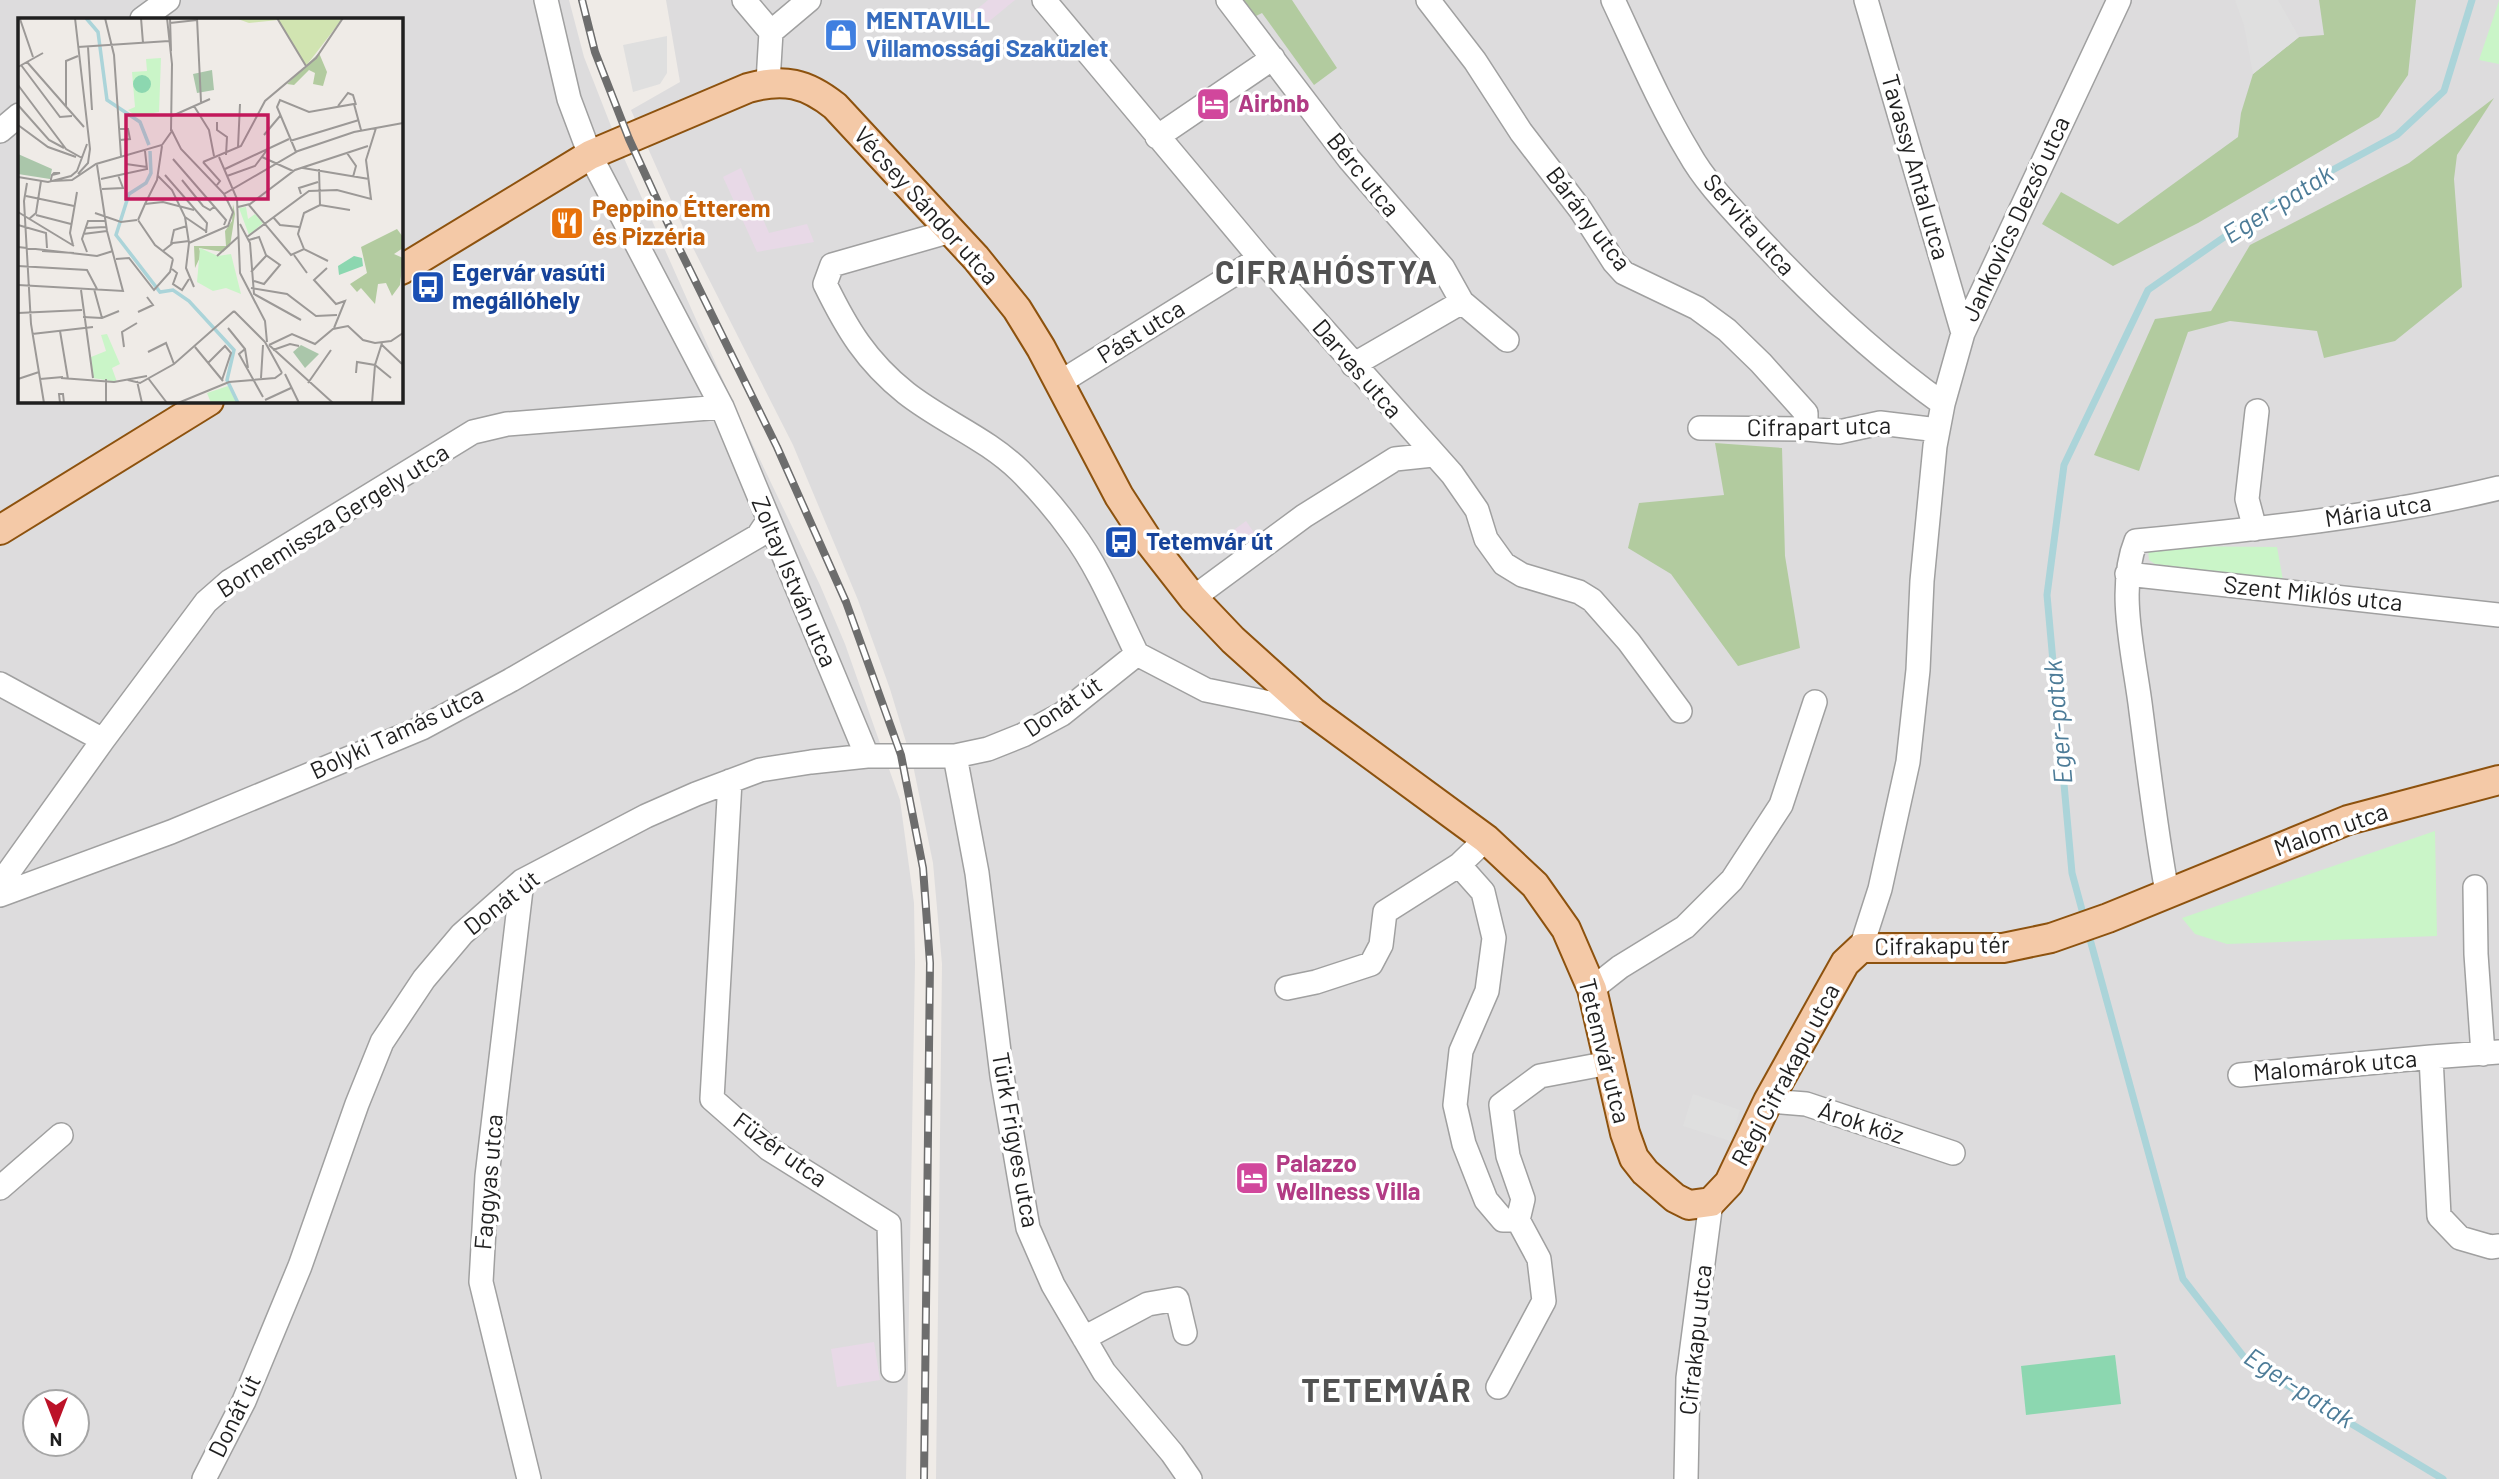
<svg xmlns="http://www.w3.org/2000/svg" width="2499" height="1479" viewBox="0 0 2499 1479" font-family="Barlow,sans-serif">
  <style>
    .residential { fill: #dddcdd; fill-rule: evenodd }
    .industrial { fill: #e8d9e7 }
    .forest { fill: #b2cb9f }
    .park { fill: #caf5c8 }
    .pitch { fill: #8cd7b0 }
    .parking { fill: #dfdfdf }
    .lines { fill: none; stroke-linecap: round; stroke-linejoin: round }
    .stream { stroke: #abd4d9; stroke-width: 7 }
    .minor-casing { stroke: #a0a0a0; stroke-width: 26 }
    .major-casing { stroke: #8d520e; stroke-width: 32 }
    .minor { stroke: #fff; stroke-width: 23 }
    .major { stroke: #f4c9a7; stroke-width: 28 }
    .rail-casing { stroke: #6d6d6d; stroke-width: 8 }
    .rail { stroke: #fff; stroke-width: 5; stroke-dasharray: 16; stroke-linecap: butt }
    .labels { text-anchor: middle; stroke-width: 7; stroke-linejoin: round; paint-order: stroke }
    .shop-label { font-size: 24px; font-weight: bold; fill: #366cbe; stroke: #fff; text-anchor: start }
    .hotel-label { font-size: 24px; font-weight: bold; fill: #b23c85; stroke: #fff; text-anchor: start }
    .street-label { font-size: 24px; fill: #1f1f1f; stroke: #fff }
    .food-label { font-size: 24px; font-weight: bold; fill: #c56008; stroke: #fff; text-anchor: start }
    .transit-label { font-size: 24px; font-weight: bold; fill: #164399; stroke: #fff; text-anchor: start }
    .water-label { font-size: 26px; font-style: italic; fill: #4d7c98; stroke: #fff }
    .district-label { font-size: 32px; font-weight: bold; letter-spacing: 2px; fill: #525252; stroke: #fff }
    .inset-river { fill: none; stroke: #abd4d9; stroke-width: 3.5 }
    .inset-road { fill: none; stroke: #9c9997; stroke-width: 2 }
    .view { fill: #c2185b; fill-opacity: 0.15; stroke: #c2185b; stroke-width: 3.5 }
    .inset-edge { fill: none; stroke: #1f1f1f; stroke-width: 3.5 }
  </style>
  <rect width="100%" height="100%" fill="#efebe7"/>
  <path class="residential" d="M0,0h569l15,57 36,92 120,269 80,167 25,59 55,156 14,103 1,60 -9,516h-906zM19,19h382v382h-382zM35,1402h42v42h-42z
    M666,0h1833v1479h-1563l6,-515 -9,-101 -20,-98 -23,-76 -32,-89 -65,-155 -106,-209 -56,-126 49,-28z"/>
  <path class="industrial" d="M988,0h27l-34,28 -11,-13z
    M741,168l28,65 38,-9 7,18 -57,10 -34,-75z
    M1246,521l11,16 -23,16 -11,-15z
    M874,1342l6,38 -43,7 -6,-38z"/>
  <path class="forest" d="M1238,0h54l45,68 -23,17 -52,-72 -10,5z
    M2319,0h97l-8,75 -29,42 -181,106 -85,43 -71,-42 19,-32 57,32 120,-87 3,-24 12,-39 46,-37 25,-2z
    M2494,98l-37,57 -3,24 8,108 -67,54 -71,17 -7,-27 -87,-10 -42,11 -49,139 -45,-16 61,-136 56,-8 39,-66 159,-82z
    M1715,443l67,5 3,108 15,92 -62,18 -67,-92 -43,-26 11,-45 85,-8z"/>
  <path class="park" d="M2499,1v63l-20,-4z
    M2158,546l119,1 6,33 -128,-16 -6,-4 -1,-12z
    M2435,831l2,105 -210,8 -32,-10 -13,-16z"/>
  <path class="pitch" d="M2115,1355l6,49 -95,11 -5,-49z"/>
  <path class="parking" d="M2235,0h43l21,37 -46,37 -9,-49z
    M667,36v37l-7,11 -27,8 -10,-47z
    M1693,1094l47,16 -10,31 -47,-15z"/>
  <g class="lines">
    <path class="stream" d="M2085,921l-13,-48 -25,-278 17,-130 84,-175 131,-91 118,-64 47,-44 28,-91
      M2088,932l95,347 64,82 196,118"/>
    <g class="minor-casing">
      <path id="minor" d="M546,0l23,99 21,56 132,252 145,349
        M744,0l27,32 -3,50
        M1044,0l216,258 192,216 25,36 9,29 18,25 18,11 57,17 13,8 37,42 51,69
        M1228,0l121,159 94,109 19,34 45,38
        M1428,0l47,61 46,71 59,77 34,53 10,11 73,35 30,22 34,33 45,50v16
        M1613,0c24,51 47,105 76,153 16,29 42,55 64,79 58,63 120,122 190,172
        M1866,0l97,333
        M142,19l26,-19
        M771,32l38,-32
        M0,131l19,-16
        M1157,137l116,-79
        M951,231l-119,34 -7,19c22,45 41,77 81,109 37,29 80,45 114,78 18,18 37,40 52,61 27,36 45,81 65,122
        M1353,365l109,-63
        M1059,383l201,-125
        M1700,428l106,1 33,3 41,-9 58,7
        M2255,529l-8,-30 10,-88
        M2127,574l372,41
        M1193,598l111,-82 91,-57 38,-4
        M1137,654l69,36 107,22
        M0,684l103,56
        M955,756l22,117 25,203 26,152 25,57 51,87 68,81 18,26
        M730,781l-18,318 57,50 120,75 4,146
        M1459,865l24,27 11,46 -7,53 -26,60 -6,54 9,39 22,56 17,20h15l5,-21 -15,-43 -7,-51 39,-29 69,-13
        M522,881l-35,295 -6,106 48,197
        M0,884l103,-144 103,-138 24,-21 243,-149 34,-8 215,-17
        M2475,887l1,67 7,100
        M2167,892c-11,-60 -18,-120 -26,-181 -6,-52 -25,-121 -5,-170 122,-12 244,-24 363,-53
        M0,895l171,-63 251,-104 89,-48 247,-144 10,-15
        M1861,948l19,-59 28,-127 10,-92 4,-89 13,-135 8,-42 20,-71 156,-333
        M1287,988l29,-6 55,-18 10,-19 4,-33 74,-47 27,-26
        M1592,989l28,-22 65,-40 47,-47 49,-75 34,-103
        M2499,1052l-68,5 8,159 21,22 31,9 8,-1
        M2240,1075l191,-18
        M1768,1101l38,3 147,49
        M0,1188l61,-53
        M1084,1338l64,-34 29,-5 8,34
        M1498,1387l46,-86 -5,-42 -21,-39
        M204,1479l40,-78 56,-135 57,-162 25,-62 42,-63 38,-45 60,-53 124,-65 50,-22 64,-24 51,-8 56,-6h88l33,-7 35,-14 39,-21 75,-60
        M1686,1479l2,-101 23,-176"/>
    </g>
    <g class="major-casing">
      <path id="major" d="M401,270l189,-115 158,-67c36,-10 58,-5 87,18l141,152 41,51 24,39 78,148 28,43 46,59 40,42 80,72 173,127 49,46 31,44 26,60 33,144 9,25 11,14 30,26 14,7 22,-3 18,-19 39,-82 63,-113 14,-25 16,-15h142l48,-10 57,-20 240,-98 151,-40
        M0,530l209,-129"/>
    </g>
    <use href="#minor" class="minor"/>
    <use href="#major" class="major"/>
    <g class="rail-casing">
      <path id="rail" d="M582,0l13,52 34,87 51,111 97,197 69,155 55,153 22,113 7,95 -6,516"/>
    </g>
    <use href="#rail" class="rail"/>
  </g>
  <defs>
    <g id="shop-square" transform="scale(1.75)"><rect x="-9" y="-9" width="18" height="18" rx="4" fill="#3f7fe0" stroke="#fff"/><path d="M-5-2.5h2.3a2.7 3.5 0 0 1 5.4 0H5L5.5 6h-11ZM-1.5-2.5h3a1.5 2.3 0 0 0-3 0Z" fill="#fff"/></g>
    <g id="hotel-square" transform="scale(1.75)"><rect x="-9" y="-9" width="18" height="18" rx="4" fill="#d1479c" stroke="#fff"/><path d="M-6-4.5h1.5V1H6V5H4.5V3h-9V5H-6ZM-4 0a1.8 1.8 0 1 1 3.6 0ZM.5 0V-2.5h3Q6-2.5 6 0Z" fill="#fff"/></g>
    <g id="restaurant-square" transform="scale(1.75)"><rect x="-9" y="-9" width="18" height="18" rx="4" fill="#e8710a" stroke="#fff"/><path d="M-5-6h1v4h1v-4h1v4h1v-4h1v5L-1.5 .5V6h-2V.5L-5-1ZM5-6V6H3V1.5H1.5Q1.5-4 5-6Z" fill="#fff"/></g>
    <g id="bus-square" transform="scale(1.75)"><rect x="-9" y="-9" width="18" height="18" rx="4" fill="#1a4fb4" stroke="#fff"/><path d="M-5-6H5V4H4V6H2V4H-2V6H-4V4H-5ZM-3.5-4V0h7V-4ZM-3.5 1.2v1.5H-2V1.2ZM2 1.2v1.5H3.5V1.2Z" fill="#fff"/></g>
  </defs>
  <g fill-rule="evenodd">
    <use href="#shop-square" x="841" y="35"/>
    <use href="#hotel-square" x="1213" y="104"/>
    <use href="#restaurant-square" x="567" y="223"/>
    <use href="#bus-square" x="428" y="287"/>
    <use href="#bus-square" x="1121" y="542"/>
    <use href="#hotel-square" x="1252" y="1178"/>
  </g>
  <g class="labels">
    <g class="shop-label">
      <text x="866" y="29">MENTAVILL<tspan x="866" dy="28">Villamossági Szaküzlet</tspan></text>
    </g>
    <g class="hotel-label">
      <text x="1238" y="112">Airbnb</text>
      <text x="1276" y="1172">Palazzo<tspan x="1276" dy="28">Wellness Villa</tspan></text>
    </g>
    <g class="street-label">
      <text transform="translate(1915 167) rotate(74)" y="8">Tavassy Antal utca</text>
      <text transform="translate(1363 175) rotate(51)" y="8">Bérc utca</text>
      <text transform="translate(926 206) rotate(48)" y="8">Vécsey Sándor utca</text>
      <text transform="translate(1588 219) rotate(53)" y="8">Bárány utca</text>
      <text transform="translate(2016 219) rotate(-65)" y="8">Jankovics Dezső utca</text>
      <text transform="translate(1749 225) rotate(49)" y="8">Servita utca</text>
      <text transform="translate(1141 332) rotate(-32)" y="8">Pást utca</text>
      <text transform="translate(1357 369) rotate(49)" y="8">Darvas utca</text>
      <text transform="translate(1819 427) rotate(-1)" y="8">Cifrapart utca</text>
      <text transform="translate(2378 511) rotate(-9)" y="8">Mária utca</text>
      <text transform="translate(333 521) rotate(-32)" y="8">Bornemissza Gergely utca</text>
      <text transform="translate(794 582) rotate(67)" y="8">Zoltay István utca</text>
      <text transform="translate(2313 594) rotate(6)" y="8">Szent Miklós utca</text>
      <text transform="translate(1063 707) rotate(-34)" y="8">Donát út</text>
      <text transform="translate(397 733) rotate(-25)" y="8">Bolyki Tamás utca</text>
      <text transform="translate(2331 830) rotate(-19)" y="8">Malom utca</text>
      <text transform="translate(502 903) rotate(-38)" y="8">Donát út</text>
      <text transform="translate(1942 946) rotate(-1)" y="8">Cifrakapu tér</text>
      <text transform="translate(1604 1051) rotate(76)" y="8">Tetemvár utca</text>
      <text transform="translate(2335 1066) rotate(-5)" y="8">Malomárok utca</text>
      <text transform="translate(1786 1075) rotate(-62)" y="8">Régi Cifrakapu utca</text>
      <text transform="translate(1861 1123) rotate(18)" y="8">Árok köz</text>
      <text transform="translate(1015 1140) rotate(80)" y="8">Türk Frigyes utca</text>
      <text transform="translate(780 1150) rotate(36)" y="8">Füzér utca</text>
      <text transform="translate(489 1182) rotate(-85)" y="8">Faggyas utca</text>
      <text transform="translate(1696 1340) rotate(-84)" y="8">Cifrakapu utca</text>
      <text transform="translate(235 1416) rotate(-64)" y="8">Donát út</text>
    </g>
    <g class="food-label">
      <text x="592" y="217">Peppino Étterem<tspan x="592" dy="28">és Pizzéria</tspan></text>
    </g>
    <g class="transit-label">
      <text x="452" y="281">Egervár vasúti<tspan x="452" dy="28">megállóhely</tspan></text>
      <text x="1146" y="550">Tetemvár út</text>
    </g>
    <g class="water-label">
      <text transform="translate(2278 204) rotate(-32)" y="9">Eger-patak</text>
      <text transform="translate(2058 722) rotate(-95)" y="9">Eger-patak</text>
      <text transform="translate(2299 1388) rotate(33)" y="9">Eger-patak</text>
    </g>
    <g class="district-label">
      <text x="1327" y="284">CIFRAHÓSTYA</text>
      <text x="1387" y="1402">TETEMVÁR</text>
    </g>
  </g>
  <g transform="translate(18 18)">
    <rect width="385" height="385" fill="#efebe7"/>
    <path d="M217,0h108l-37,48 -28,-46 -29,3z" fill="#d1e4b1"/>
    <path d="M301,35l8,19 -4,14 -10,-2 2,-11 -6,-3 -15,15 -7,-1zM215,186l2,10 -5,32 -7,6 -24,-4 2,7 -6,13 -1,-22h32l-1,-15 7,-10zM379,211l6,8v11l-9,6 9,4 -3,27 -8,11 -6,-13 -8,1 -3,20 -14,-16 -4,4 -7,-8 17,-11 -6,-26z" fill="#b2cb9f"/>
    <path d="M194,52l2,20 -17,3 -4,-19zM0,136l34,15 -2,10 -32,-5zM283,327l18,9 -14,14 -12,-16z" fill="#aac6aa"/>
    <path d="M143,40l-2,54 -23,4 -8,-6 7,-3 -3,-35 15,-1 -1,-12zM228,189l2,12 7,-5 8,9 -14,12 -10,-27zM182,230l18,8 13,-2 10,40 -15,-6 -13,3 -16,-9zM89,316l13,30 -8,4 5,14 -24,-4 -2,-21 15,-6 -5,-16zM210,368l9,17h-26l-4,-10z" fill="#caf5c8"/>
    <path d="M115 66a9 9 0 1 1 18 0a9 9 0 1 1-18 0ZM336,238l8,2 1,8 -24,9 -1,-9z" fill="#8cd7b0"/>
    <path class="inset-river" d="M68,0l12,14 9,68 33,22 9,23M132,133l1,22 -5,10 -17,11 -13,41 44,57 13,-2 16,11 45,49 -7,30 11,23"/>
    <path class="inset-road" d="M57,0l15,131 -2,14 -10,11M87,0l9,37 7,101M123,0l2,25M149,0l5,46 -1,67M152,0l1,33M179,0l4,84M259,0l29,48M2,1l13,38M152,5l27,-3M60,29l91,-6M70,29l4,63M9,44l57,65M3,47l39,52 12,-1M0,49l25,-14M0,67l48,64 16,9M0,87l31,35 15,8M176,88l15,24 5,26M320,88l10,-13 5,2 3,10M48,89v-46l12,-5M154,98l38,-17M199,104v8l10,7 -1,18M0,107l30,22 28,10M102,111h8l2,10 -10,1M246,117l16,-19M272,123l69,-21M220,129l2,-43M278,134l-19,-45 3,-7 29,12 45,-8 7,26M329,135l9,13 -3,11M201,139l18,42 3,74 25,48 2,21M244,139l31,14M155,141l53,61 -2,5M185,144l38,-16 24,-45 51,-43 27,-40M185,144l17,19 -3,4M108,146l21,3M285,150l66,11M207,151l64,-30M301,151l1,36M147,157l42,48 -1,10M140,158l14,14 13,27 4,26 -3,25 8,19M209,158l28,-10 12,-16M0,159l30,5 23,-6 6,-5 10,-27M83,161l46,-10 -2,-18M164,162l21,26 7,4 4,-3M33,163v-2l1,-4 2,-2h6l-8,2M34,163l20,-1 24,-16 66,-19 10,-14 9,18 43,45 74,-43 56,-19 49,-9M9,165l-3,18 7,123 13,79M84,171l21,-1 -5,-13M283,176l-2,-6 19,-6M8,178l48,10M127,186l12,-24 5,-34M231,187l42,50 13,-6 24,12M220,189l12,-3 45,-34 73,-24M0,194l56,34M77,195l26,9 16,-2M18,197l35,9M167,199l22,15M255,199l7,8 19,2M11,201l7,-6 5,-32M120,202l7,-16 18,-2 31,8M120,202l17,25 18,14M222,206l10,19 4,51 47,26M0,207l28,8 1,15M67,210l21,-1M65,216l24,-3M229,219l62,-46 28,-1 34,9 -5,-39 10,-32M231,222l10,-3 7,18 14,10 -16,19 -10,-3M171,225l39,-17 5,-14 -9,-18M153,226l3,-14 13,-4M55,227l-3,-12 7,-41M0,229l79,9 16,-5M286,231l-6,-15 6,-21 16,-8 30,5M24,233l32,2M145,233l10,-8 16,-2M69,234l-5,-13 6,-18h18M276,237l13,18M199,238l21,-19M98,241l13,-1 25,32 16,-18 3,-13M0,248l69,4 10,19M309,250l-13,12 22,24 9,-3 -11,27M154,251l5,4 -4,11 9,6 7,-11M233,254l15,-16M0,267l105,6 -16,-60 -10,-66M233,270l36,6 29,22 21,-1M76,271l8,29M63,272l12,88M216,293l31,31M120,294l15,-7 -6,-8M0,295l64,-3M65,299l19,1 17,-7M210,310l17,21 3,19M42,313l8,48M14,316l61,-7M247,324l17,31M251,327l23,-11 23,10 18,-15 15,-3 15,14 12,3 16,-2 12,-8M251,327l64,58M364,327l20,19M106,329l-2,-15 15,-9M177,329l28,34M227,331l-6,5 24,43M255,332l17,-6 9,2M130,334l18,-9 8,21M190,345l17,-17 6,7 -9,27M338,355l1,-11 18,3 16,13M267,356l14,29M43,360l53,4 33,-6M130,360l19,25M243,360l2,-33M0,361l21,-7M22,361l23,-2M110,362l12,3 34,-19 60,-53M119,363l5,22M290,365l23,-33M247,382l26,-12M42,385l-1,-9h4l1,9M88,385v-24M160,385l51,-21 46,-4 7,-5M354,385l3,-38 7,-22"/>
    <path class="view" d="M108,97h142v84h-142z"/>
    <rect width="385" height="385" class="inset-edge"/>
  </g>
  <g transform="translate(56 1423) rotate(180)"><circle r="33" fill="#ffffff" stroke="#a5a5a5" stroke-width="2"/>
  <path d="M0-5L12 26L0 18L-12 26Z" fill="#bc1228"/>
  <text y="-10" font-size="19" font-weight="bold" text-anchor="middle" fill="#1f1f1f">N</text>
  </g>
</svg>
